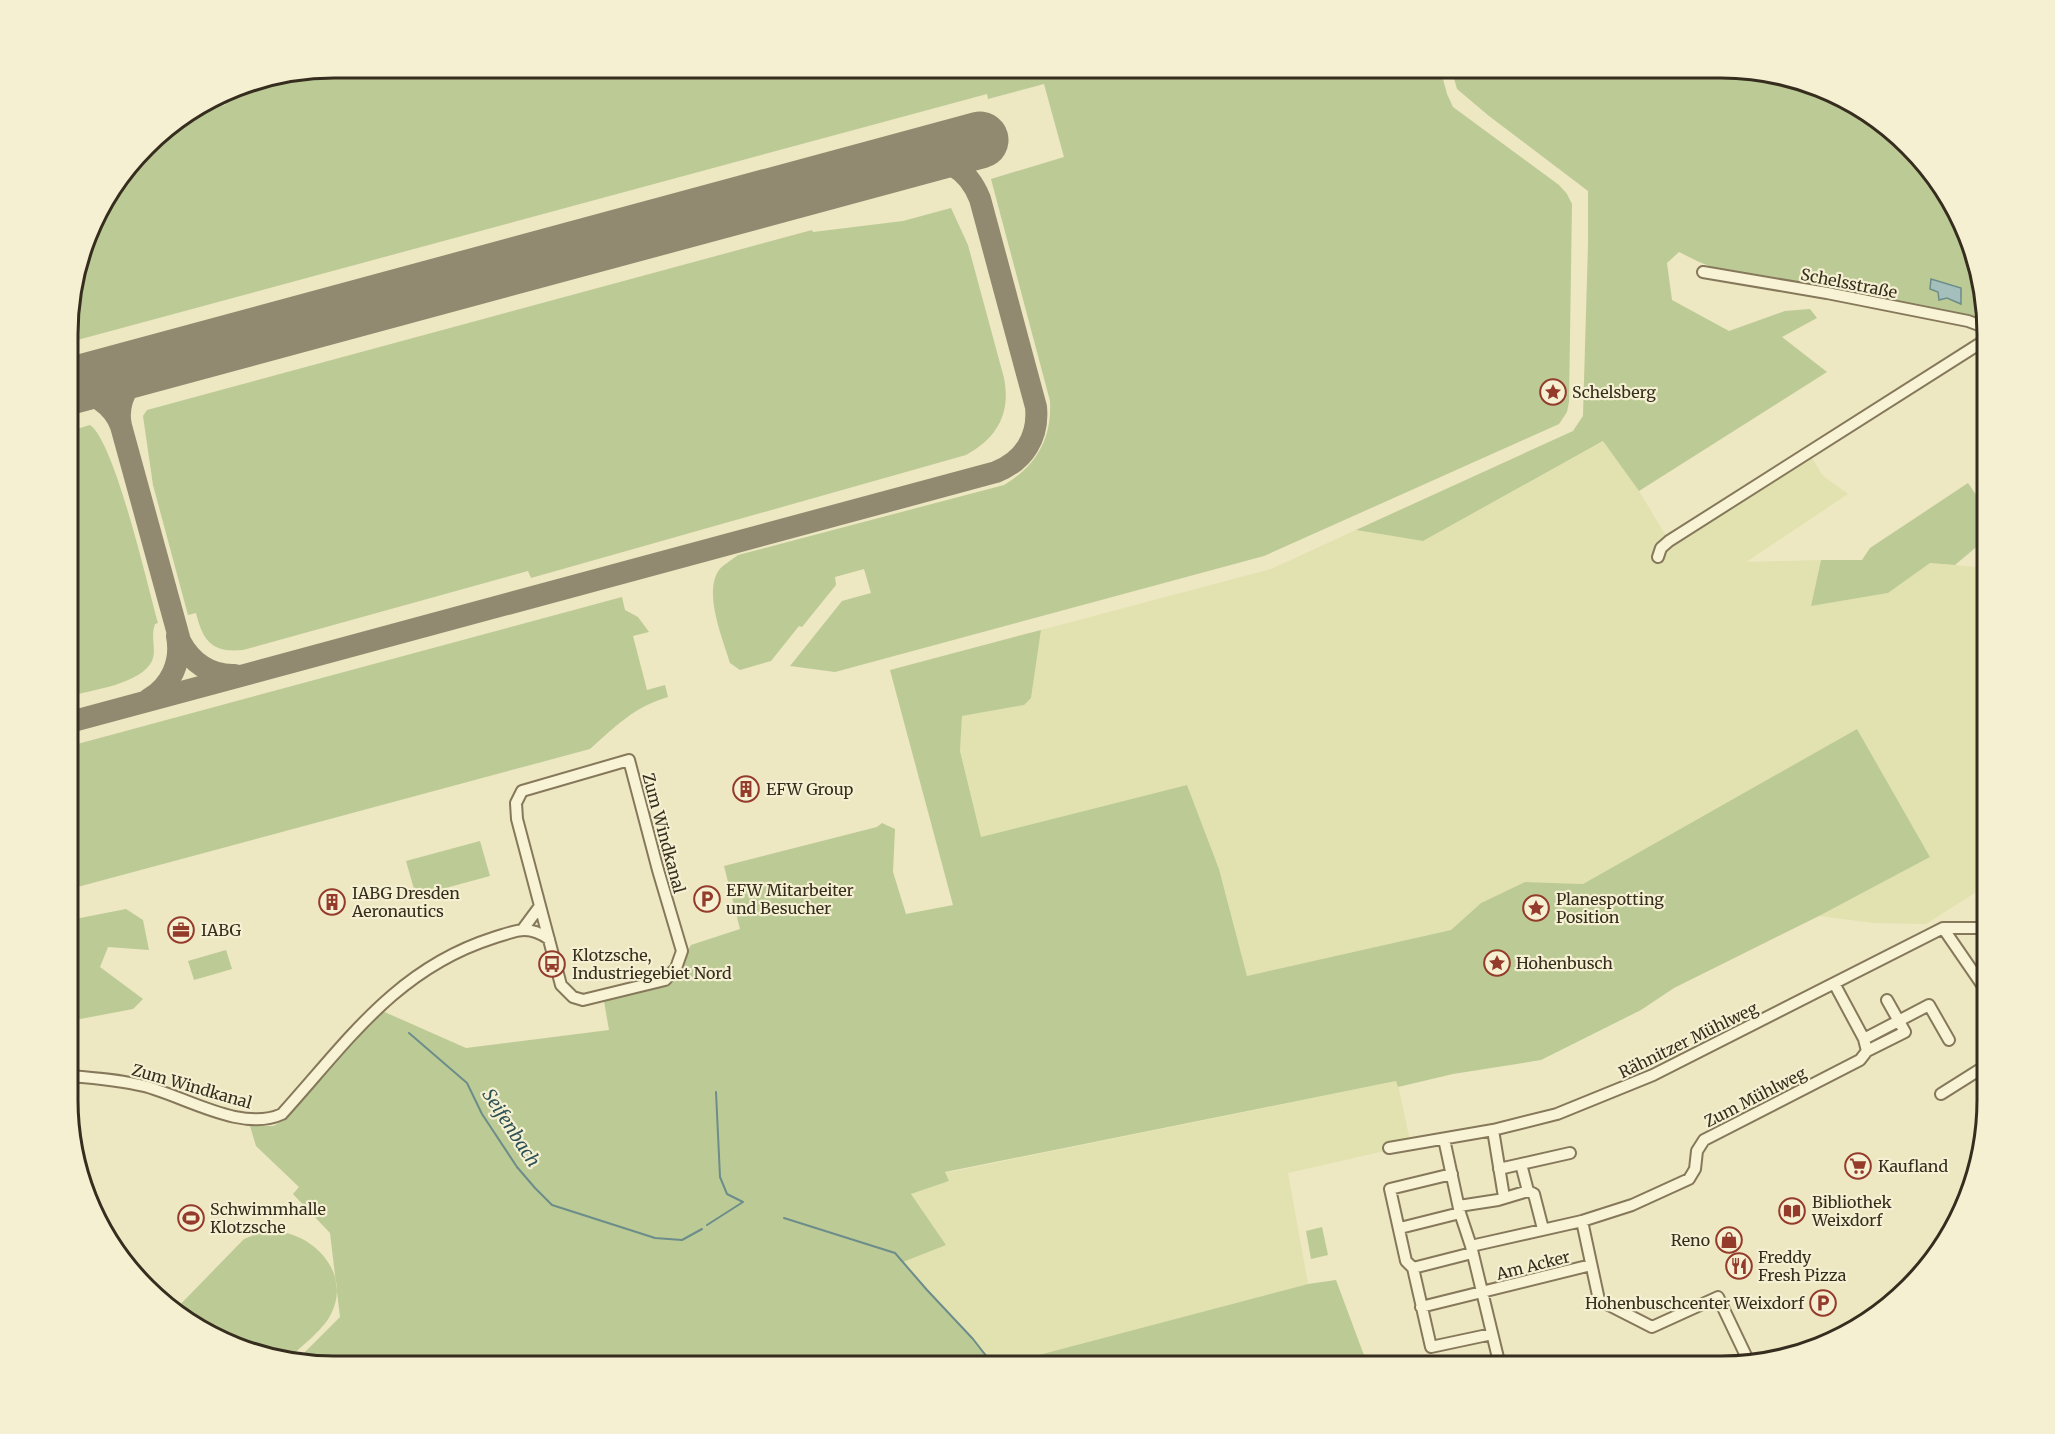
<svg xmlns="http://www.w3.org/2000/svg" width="2055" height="1434" viewBox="0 0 2055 1434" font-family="Merriweather,serif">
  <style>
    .farmland { fill: #e2e2b0 }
    .green { fill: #bcca96; fill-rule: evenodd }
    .water { fill: #a4bfbc; stroke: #6c8d8a; stroke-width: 1.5 }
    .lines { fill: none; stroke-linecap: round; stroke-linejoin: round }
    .stream { stroke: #6c8d8a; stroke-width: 2 }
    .taxiway { stroke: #928a70; stroke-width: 22 }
    .runway { stroke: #928a70; stroke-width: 57 }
    .minor-casing { stroke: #86785a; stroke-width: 14 }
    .minor { stroke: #f8f3d5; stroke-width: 10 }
    .labels { text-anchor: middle; stroke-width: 4.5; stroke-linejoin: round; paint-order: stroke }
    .street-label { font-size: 16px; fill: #362d1e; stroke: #f4f0d1 }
    .poi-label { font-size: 16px; fill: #362d1e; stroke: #f4f0d1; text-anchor: start }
    .water-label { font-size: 18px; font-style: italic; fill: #2d5256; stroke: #f4f0d1 }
    .rim { fill: none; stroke: #362d1e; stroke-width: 3 }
  </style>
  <rect width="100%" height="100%" fill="#ede7c2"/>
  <path class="farmland" d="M1604,441l35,50 30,50 140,-88 14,23 25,18 -102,68 75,-2 -10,46 77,-13 42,-30 57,5v317l-61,39 -52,-1 -55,-7 111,-59 -73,-128 -274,155 -58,-2 -44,21 -30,27 -204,46 -28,-107 -32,-84 -206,53 -21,-87 2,-35 61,-11 8,-7 10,-68 230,-61 85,-39 67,11z
    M1397,1081l14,64 -123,28 20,111 -311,82 -95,-104 44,-17 -35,-51 38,-13 -4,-8z"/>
  <path class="green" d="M334,68h1106l7,26 6,13 106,78 8,9 5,10 -3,198 -2,10 -8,12 -295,132 -429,116 -45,-6 52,-65 29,-8 -7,-24 -29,8 1,8 -34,42 -3,-1 -28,35 -31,9 -10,-7c-7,-24 -27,-70 -11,-93 5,-6 13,-10 19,-15l266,-70c32,-19 48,-46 46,-84l-59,-222 73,-22 -20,-73 -56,15 -1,-5 -917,248v-43l25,-83 63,-82 28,-18 39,-11 15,-19z
    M1451,68h287l69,14 76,40 69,79 35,116v8l-263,-53 -27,-11 -18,-9 -12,11 5,37 57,31 56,-20 25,-2 7,9 -35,19 45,35 -188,119 -36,-50 -180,100 -67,-11 217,-99 10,-15 5,-172v-53l-99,-75 -32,-27zM1948,285l13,3v8l-6,6 -8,-4 -8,2 -1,-8z
    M951,208l17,37 36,133c7,36 -7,60 -38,77l-435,123 -3,-7 -285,79c-30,3 -40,-8 -47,-37l-8,2 -35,-130 -9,-62 -1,-7 4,-6 665,-180 1,2 90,-11z
    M90,425c25,17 58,163 68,198l-3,1c-5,14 2,25 -3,37 -11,23 -60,29 -82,35v-265z
    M1968,483l19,28v27l-32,27 -25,-2 -42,30 -77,13 10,-46h41l8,-12z
    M622,597l3,13 13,7 11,15 -16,4 14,54 18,-5 3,12c-34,10 -52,29 -78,52l-520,140v-143z
    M1041,630l-10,68 -7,7 -62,11 -2,35 21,86 206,-52 32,84 28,107 204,-46 30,-27 44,-21 58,2 274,-155 73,128 -111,59 -145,72 -33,22 -100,50 -88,14 -55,13 -2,-6 -451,91 4,9 -38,13 35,51 -43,17 94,104 311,-82 28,-4 32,86h-1051l-22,-4 45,-45 -10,-84 -37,-39 6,-7 -43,-41 -6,-20h23l12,-6 80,-96 15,-14 86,38 143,-18 -5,-29 63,-18 24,-38 49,-16 -16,-63 153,-39 5,-4 13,6 -2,43 13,42 47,-9 -63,-235z
    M480,841l10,35 -74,20 -10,-35z
    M126,909l17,11 6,30 -41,-3 -8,20 43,32 -10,10 -58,11 -5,-2v-98z
    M226,950l6,19 -38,11 -6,-19z
    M1322,1227l6,28 -17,4 -5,-28z
    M273,1231c42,2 80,44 57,85 -8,15 -31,32 -43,44l-39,-8 -75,-40 71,-73 18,-7z"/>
  <path class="water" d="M1931,279l30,9v16l-14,-6 -8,2 -1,-8 -8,-3z"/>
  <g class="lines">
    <path class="stream" d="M409,1033l58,50 15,31 35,53 18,21 17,17 103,33 27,2 20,-11
      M784,1218l111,35 32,37 46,49 21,27
      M707,1225l36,-23 -16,-8 -7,-17 -4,-85"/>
    <path class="taxiway" d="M160,362c-26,9 -45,36 -39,64l59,215c11,21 30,35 55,34
      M70,389c22,2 43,16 51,37
      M149,699c22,-13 33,-37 28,-63
      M70,722l926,-250c28,-11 43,-35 40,-65l-56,-208c-13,-33 -36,-42 -69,-40"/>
    <path class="runway" d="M70,386l910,-246"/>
    <g class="minor-casing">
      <path id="minor" d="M1703,272l124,21 141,28 19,7
        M1658,557l3,-9 8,-7 318,-202
        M629,760l29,110 24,81 -6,17 -11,12 -82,20 -10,-3 -12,-12 -44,-166 -1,-16 6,-12z
        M1943,928l44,64
        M523,929l17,-23
        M1864,1039l65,-34 20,35
        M1867,1051l38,-19 -18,-32
        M70,1076c25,2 50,4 74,10 40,10 98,47 138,28 65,-72 114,-145 211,-176 23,-7 34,-14 56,1
        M1941,1094l46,-29
        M1493,1130l11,67
        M1444,1139l16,74 11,33 29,120
        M1389,1148l104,-18 64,-16 96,-39 290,-147h44
        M1521,1164l7,27 6,3 9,35
        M1499,1169l71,-16
        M1452,1174l-62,15 16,72 7,7 18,79 61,-13
        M1459,1206l39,-6 30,-9
        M1582,1221l17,79 53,27 66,-30 30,63
        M1400,1228l60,-15
        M1471,1246l111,-25 50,-16 57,-26 6,-10 2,-18 7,-11 156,-80 7,-9 -3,-12 -29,-54
        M1413,1268l59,-15
        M1421,1307l170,-42"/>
    </g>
    <use href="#minor" class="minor"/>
  </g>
  <defs>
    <g id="sight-ring" transform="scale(1.35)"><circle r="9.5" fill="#f4f0d1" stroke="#943b2b" stroke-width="1.5"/><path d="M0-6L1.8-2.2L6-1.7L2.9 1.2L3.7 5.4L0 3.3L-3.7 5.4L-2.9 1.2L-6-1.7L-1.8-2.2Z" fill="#943b2b"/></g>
    <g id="building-ring" transform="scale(1.35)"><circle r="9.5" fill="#f4f0d1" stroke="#943b2b" stroke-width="1.5"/><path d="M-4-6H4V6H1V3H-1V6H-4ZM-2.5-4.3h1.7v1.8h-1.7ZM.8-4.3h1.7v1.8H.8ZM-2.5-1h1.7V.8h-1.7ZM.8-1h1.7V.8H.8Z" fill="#943b2b"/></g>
    <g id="parking-ring" transform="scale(1.35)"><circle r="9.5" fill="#f4f0d1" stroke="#943b2b" stroke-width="1.5"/><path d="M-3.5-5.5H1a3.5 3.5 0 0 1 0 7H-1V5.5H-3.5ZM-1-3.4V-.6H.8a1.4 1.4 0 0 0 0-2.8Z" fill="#943b2b"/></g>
    <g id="office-ring" transform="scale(1.35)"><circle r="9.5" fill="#f4f0d1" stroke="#943b2b" stroke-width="1.5"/><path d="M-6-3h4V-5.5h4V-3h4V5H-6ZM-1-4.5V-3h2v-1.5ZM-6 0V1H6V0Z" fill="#943b2b"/></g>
    <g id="bus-ring" transform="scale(1.35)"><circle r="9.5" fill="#f4f0d1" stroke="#943b2b" stroke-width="1.5"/><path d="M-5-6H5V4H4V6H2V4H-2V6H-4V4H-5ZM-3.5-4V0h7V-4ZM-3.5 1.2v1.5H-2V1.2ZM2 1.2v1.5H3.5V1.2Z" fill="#943b2b"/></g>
    <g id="supermarket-ring" transform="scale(1.35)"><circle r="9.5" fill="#f4f0d1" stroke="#943b2b" stroke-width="1.5"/><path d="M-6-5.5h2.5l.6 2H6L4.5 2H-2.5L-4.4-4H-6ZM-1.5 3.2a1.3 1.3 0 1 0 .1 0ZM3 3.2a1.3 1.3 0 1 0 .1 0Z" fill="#943b2b"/></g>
    <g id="library-ring" transform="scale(1.35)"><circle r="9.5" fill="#f4f0d1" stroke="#943b2b" stroke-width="1.5"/><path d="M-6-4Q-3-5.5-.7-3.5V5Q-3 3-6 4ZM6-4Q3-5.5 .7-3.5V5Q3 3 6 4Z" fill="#943b2b"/></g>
    <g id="stadium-ring" transform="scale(1.35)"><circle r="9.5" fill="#f4f0d1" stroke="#943b2b" stroke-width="1.5"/><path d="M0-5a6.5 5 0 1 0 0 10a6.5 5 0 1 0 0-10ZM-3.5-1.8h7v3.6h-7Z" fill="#943b2b"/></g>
    <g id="shop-ring" transform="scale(1.35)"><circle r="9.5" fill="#f4f0d1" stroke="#943b2b" stroke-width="1.5"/><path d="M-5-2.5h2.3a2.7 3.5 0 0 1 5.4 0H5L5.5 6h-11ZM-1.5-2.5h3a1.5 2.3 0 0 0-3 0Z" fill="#943b2b"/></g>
    <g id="restaurant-ring" transform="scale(1.35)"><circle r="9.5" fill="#f4f0d1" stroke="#943b2b" stroke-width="1.5"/><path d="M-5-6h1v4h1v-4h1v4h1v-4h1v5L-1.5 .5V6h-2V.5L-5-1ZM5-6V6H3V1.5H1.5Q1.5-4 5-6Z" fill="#943b2b"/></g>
  </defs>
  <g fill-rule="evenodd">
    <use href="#sight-ring" x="1553" y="392"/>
    <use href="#building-ring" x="746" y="789"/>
    <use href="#parking-ring" x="707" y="899"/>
    <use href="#building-ring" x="332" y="902"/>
    <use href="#sight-ring" x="1536" y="908"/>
    <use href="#office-ring" x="181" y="930"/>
    <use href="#sight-ring" x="1497" y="963"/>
    <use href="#bus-ring" x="552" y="964"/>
    <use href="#supermarket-ring" x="1858" y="1166"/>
    <use href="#library-ring" x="1792" y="1211"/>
    <use href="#stadium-ring" x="191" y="1218"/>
    <use href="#shop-ring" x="1729" y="1240"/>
    <use href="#restaurant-ring" x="1739" y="1266"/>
    <use href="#parking-ring" x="1823" y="1303"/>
  </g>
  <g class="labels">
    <g class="street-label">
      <text transform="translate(1849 283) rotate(11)" y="6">Schelsstraße</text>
      <text transform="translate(664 833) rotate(75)" y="6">Zum Windkanal</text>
      <text transform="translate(1688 1040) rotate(-26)" y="6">Rähnitzer Mühlweg</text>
      <text transform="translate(192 1086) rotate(16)" y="6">Zum Windkanal</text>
      <text transform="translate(1755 1097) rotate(-27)" y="6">Zum Mühlweg</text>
      <text transform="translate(1533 1265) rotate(-14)" y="6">Am Acker</text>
    </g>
    <g class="poi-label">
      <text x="1572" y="398">Schelsberg</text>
      <text x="766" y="795">EFW Group</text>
      <text x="726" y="896">EFW Mitarbeiter<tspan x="726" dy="18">und Besucher</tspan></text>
      <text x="352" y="899">IABG Dresden<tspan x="352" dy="18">Aeronautics</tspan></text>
      <text x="1556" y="905">Planespotting<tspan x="1556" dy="18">Position</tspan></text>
      <text x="201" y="936">IABG</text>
      <text x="572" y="961">Klotzsche,<tspan x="572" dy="18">Industriegebiet Nord</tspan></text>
      <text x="1516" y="969">Hohenbusch</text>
      <text x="1878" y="1172">Kaufland</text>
      <text x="1812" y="1208">Bibliothek<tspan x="1812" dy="18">Weixdorf</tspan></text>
      <text x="210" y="1215">Schwimmhalle<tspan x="210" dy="18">Klotzsche</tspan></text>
      <text x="1710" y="1246" text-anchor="end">Reno</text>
      <text x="1758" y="1263">Freddy<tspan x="1758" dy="18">Fresh Pizza</tspan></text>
      <text x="1804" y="1309" text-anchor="end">Hohenbuschcenter Weixdorf</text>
    </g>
    <g class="water-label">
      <text transform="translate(511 1128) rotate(57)" y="6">Seifenbach</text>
    </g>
  </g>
  <path d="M0 0H2055V1434H0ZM334 78H1721A256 256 0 0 1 1977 334V1100A256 256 0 0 1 1721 1356H334A256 256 0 0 1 78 1100V334A256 256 0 0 1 334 78Z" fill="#f4f0d1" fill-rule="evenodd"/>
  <path class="rim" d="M334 78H1721A256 256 0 0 1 1977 334V1100A256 256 0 0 1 1721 1356H334A256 256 0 0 1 78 1100V334A256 256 0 0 1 334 78Z"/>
</svg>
